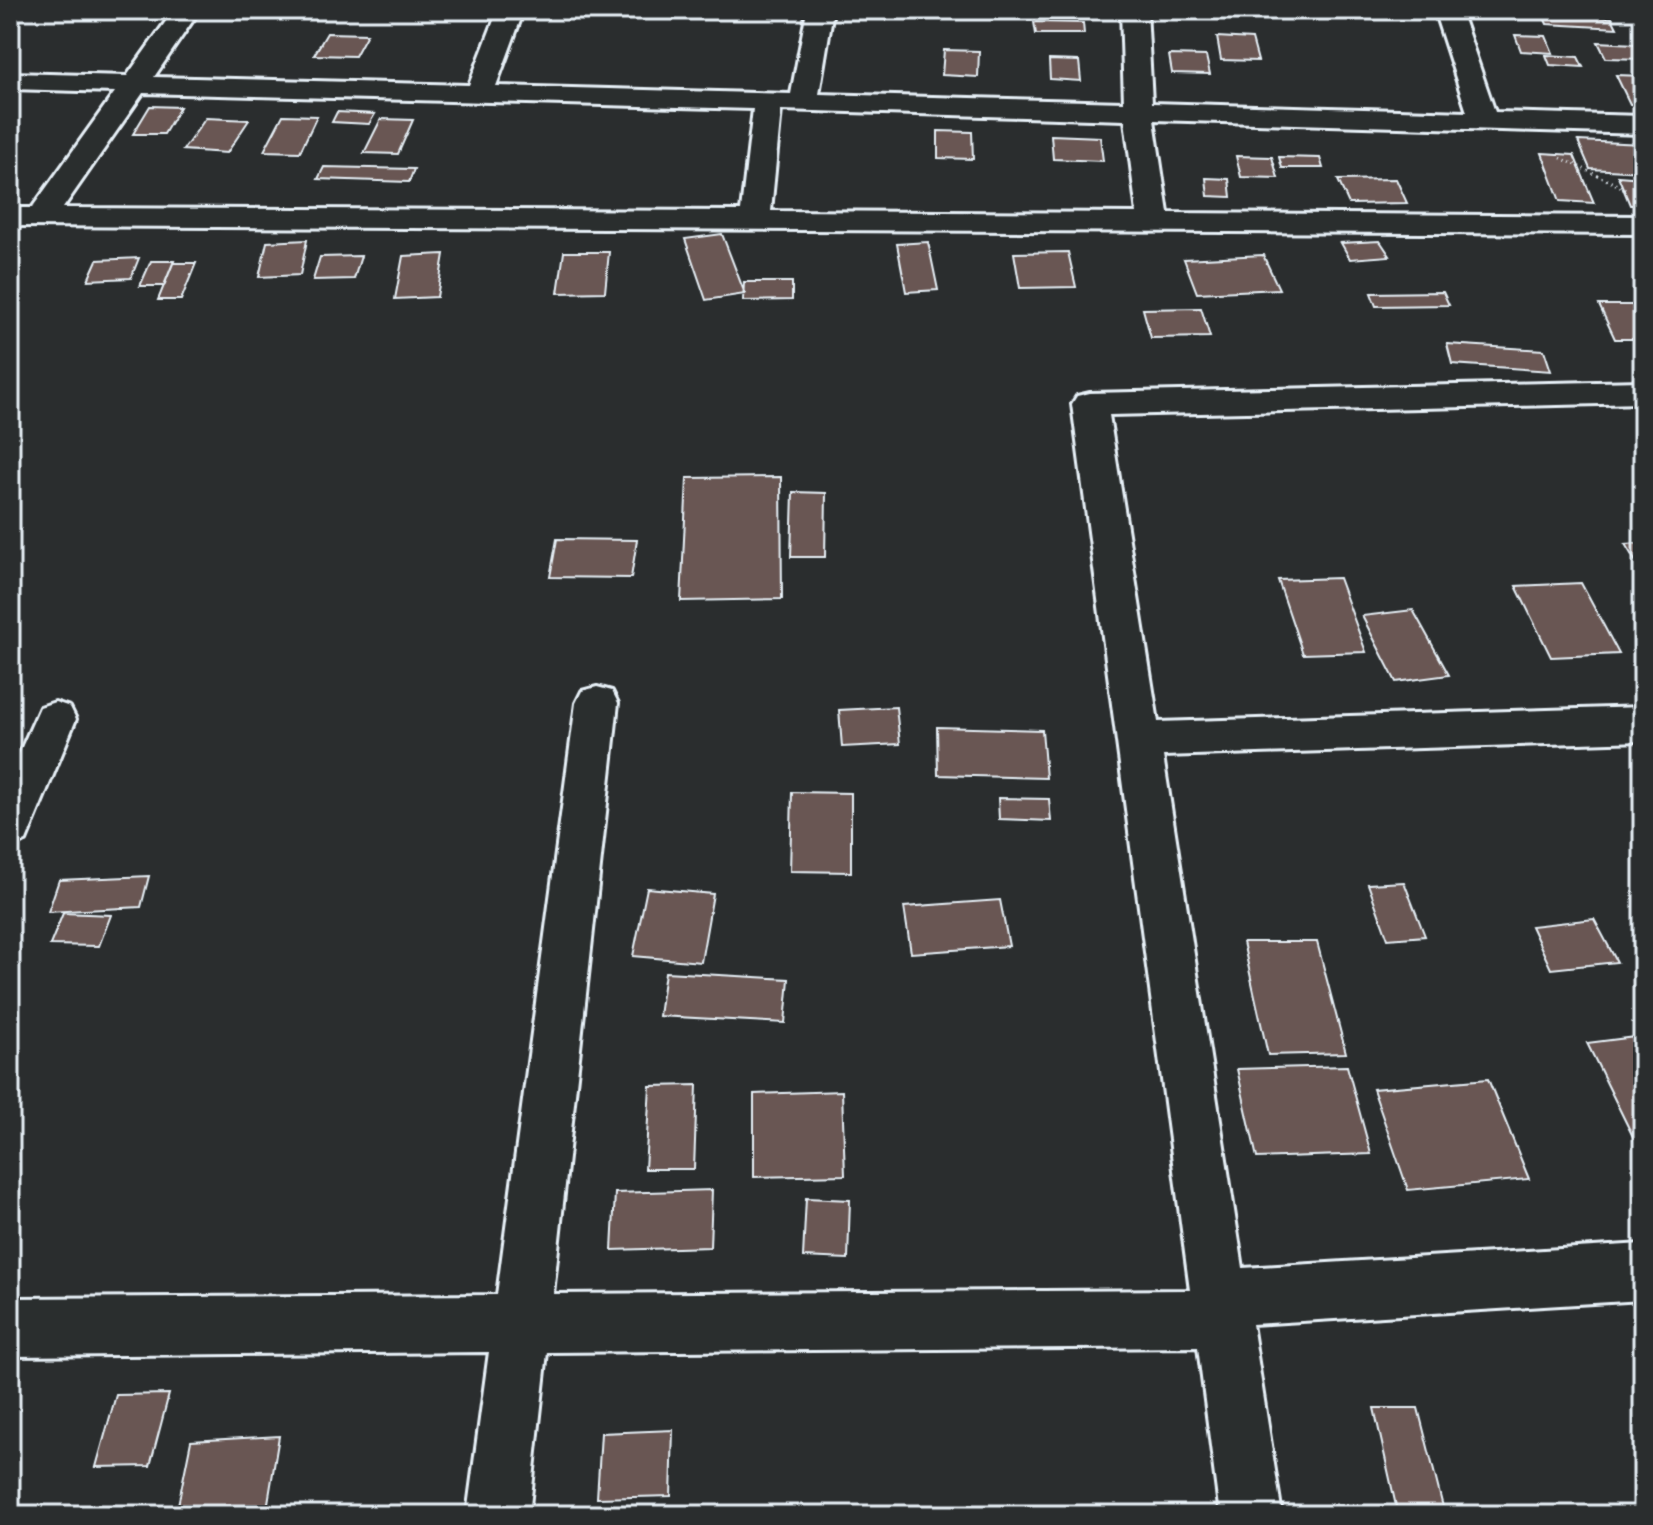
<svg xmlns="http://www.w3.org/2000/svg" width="1653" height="1525" viewBox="0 0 1653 1525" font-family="'Gochi Hand',sans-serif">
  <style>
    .building { fill: #695752; stroke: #e8f1f8; stroke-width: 2 }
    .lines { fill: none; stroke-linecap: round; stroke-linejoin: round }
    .minor-casing { stroke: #e8f1f8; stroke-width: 6 }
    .path { stroke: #e8f1f8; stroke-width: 3; stroke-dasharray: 1 4; stroke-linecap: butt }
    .minor { fill: #2a2d2e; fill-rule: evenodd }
  </style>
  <rect width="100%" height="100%" fill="#2a2d2e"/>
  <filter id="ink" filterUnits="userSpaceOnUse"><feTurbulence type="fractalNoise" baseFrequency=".0125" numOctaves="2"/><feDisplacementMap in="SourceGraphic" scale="16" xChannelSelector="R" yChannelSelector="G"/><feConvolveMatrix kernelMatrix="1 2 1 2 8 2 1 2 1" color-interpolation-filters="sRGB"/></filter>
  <g filter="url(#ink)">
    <path class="building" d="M214,10h38l-3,6h-38z
      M1543,15l69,3 5,10 -70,-4z
      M1034,22l49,1 1,11h-48z
      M327,33l40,1 -12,22 -41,-1z
      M1515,35l31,1 7,17 -32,-2z
      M1217,37l35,2 6,22 -37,-1z
      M1598,42l37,2 8,15 -37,-1z
      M944,50l35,1 -1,26 -36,-2z
      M1169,55l37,1 4,18 -38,-1z
      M1546,55l32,2 5,10 -33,-2z
      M1049,60l30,1 2,20 -31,-2z
      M1616,75l27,1v29l-13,-1z
      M150,106l30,1 -16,27h-31z
      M337,112l38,2 -6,10 -37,-2z
      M283,115l34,1 -17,36 -36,-1z
      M206,118l43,2 -22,33 -44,-3z
      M381,119l32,1 -15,34 -34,-1z
      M938,131l34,1 1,27 -35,-1z
      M1051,135l49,2 3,24 -50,-2z
      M1578,141l65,3v28l-53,-3z
      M1542,153l32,2 20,48 -34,-2z
      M1236,156l36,1 6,21 -37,-1z
      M1279,157l41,1 3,10h-41z
      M324,167l90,2 -5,13 -91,-3z
      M1618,176l25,2v27h-13z
      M1206,178l23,1 2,18 -23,-1z
      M1396,179l11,24 -58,1 -11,-24z
      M722,234l23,60 -39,6 -21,-61z
      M307,240l-7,35 -41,2 8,-35z
      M1380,241l10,15 -40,3 -9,-16z
      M928,242l10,48 -32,2 -9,-48z
      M564,252h45l-4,40 -47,1z
      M1068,252l8,35 -56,1 -6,-35z
      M444,254l-7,43 -42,2 8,-43z
      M1263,255l16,34 -82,4 -13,-34z
      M361,256l-7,23 -41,1 7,-23z
      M139,258l-8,20 -43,2 9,-20z
      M151,261h23l-10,25h-24z
      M173,263h23l-15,37h-23z
      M744,282h48v18l-49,1z
      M1443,292l6,13 -73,1 -5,-13z
      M1599,305h44v34h-28z
      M1201,308l9,29 -59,1 -8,-29z
      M1447,344l97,6 7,21 -99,-7z
      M781,477l1,122 -101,2 6,-123z
      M793,492l33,1 -1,64h-34z
      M557,539l80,1 -6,38 -81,-1z
      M1643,543v31l-18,-30z
      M1339,578l27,74 -63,2 -25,-74z
      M1581,583l38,71 -68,3 -35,-71z
      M1413,610l36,65 -53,7 -34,-66z
      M896,707l4,37 -58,3 -3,-37z
      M937,727l105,3 4,48 -108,-3z
      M792,792l59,1v79l-61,-1z
      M998,798l51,1 2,22 -52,-2z
      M149,876l-8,31 -93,5 11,-32z
      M1404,882l21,54 -37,3 -20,-55z
      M647,888l66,6 -12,68 -68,-6z
      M1000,900l9,46 -98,7 -7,-46z
      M63,913l48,2 -12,31 -49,-1z
      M1594,919l23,43 -66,7 -20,-43z
      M1243,942h74l29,111 -78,2z
      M665,972l124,7 -4,44 -126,-7z
      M1643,1036v121l-56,-114z
      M1347,1066l24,88 -114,4 -20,-89z
      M1488,1079l41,100 -121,11 -35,-101z
      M697,1085l-3,84h-49l5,-83z
      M842,1091l3,84 -91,2v-83z
      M712,1190l-2,57 -98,3 3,-57z
      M806,1198l44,2 -2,59 -45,-2z
      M169,1394l-19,72 -54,1 20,-72z
      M1374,1408h44l27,107h-47z
      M673,1430l-2,66 -74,2 4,-65z
      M279,1436l-13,79h-90l15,-74z"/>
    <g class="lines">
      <g class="minor-casing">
        <path id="minor" d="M174,10h26l-46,67 315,8 29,-75h26l-28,76 295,8 16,-84h26l-14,84 305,8 -3,-92h26l5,93 315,9 -33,-102h26l35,102 148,4v18l-489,-14 14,93 475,3v18l-1633,-8v-18h22l83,-116 -105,-3v-16l117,3zM143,93l610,16 -12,102 -678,-3zM781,110l344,10 12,93 -366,-2z
          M1643,381v22l-534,12 49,307 485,-15v34l-480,15 80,512 400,-24v56l-391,24 30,191h-62l-22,-168 -651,5 -18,163h-62l22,-163 -479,4v-58l487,-3 79,-592 6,-12 15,-4 15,4 6,12 -65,591 637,-4 -118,-886 5,-8 13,-3z
          M55,702l15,5 6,12 -50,122 -16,6v-73l30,-67z"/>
      </g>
      <path class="path" d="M1561,158l67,32"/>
      <use href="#minor" class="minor"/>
    </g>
  </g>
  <rect width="1653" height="1525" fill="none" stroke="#2a2d2e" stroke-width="40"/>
  <rect x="20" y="20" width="1613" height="1485" fill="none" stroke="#e8f1f8" stroke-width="3" filter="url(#ink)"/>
</svg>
